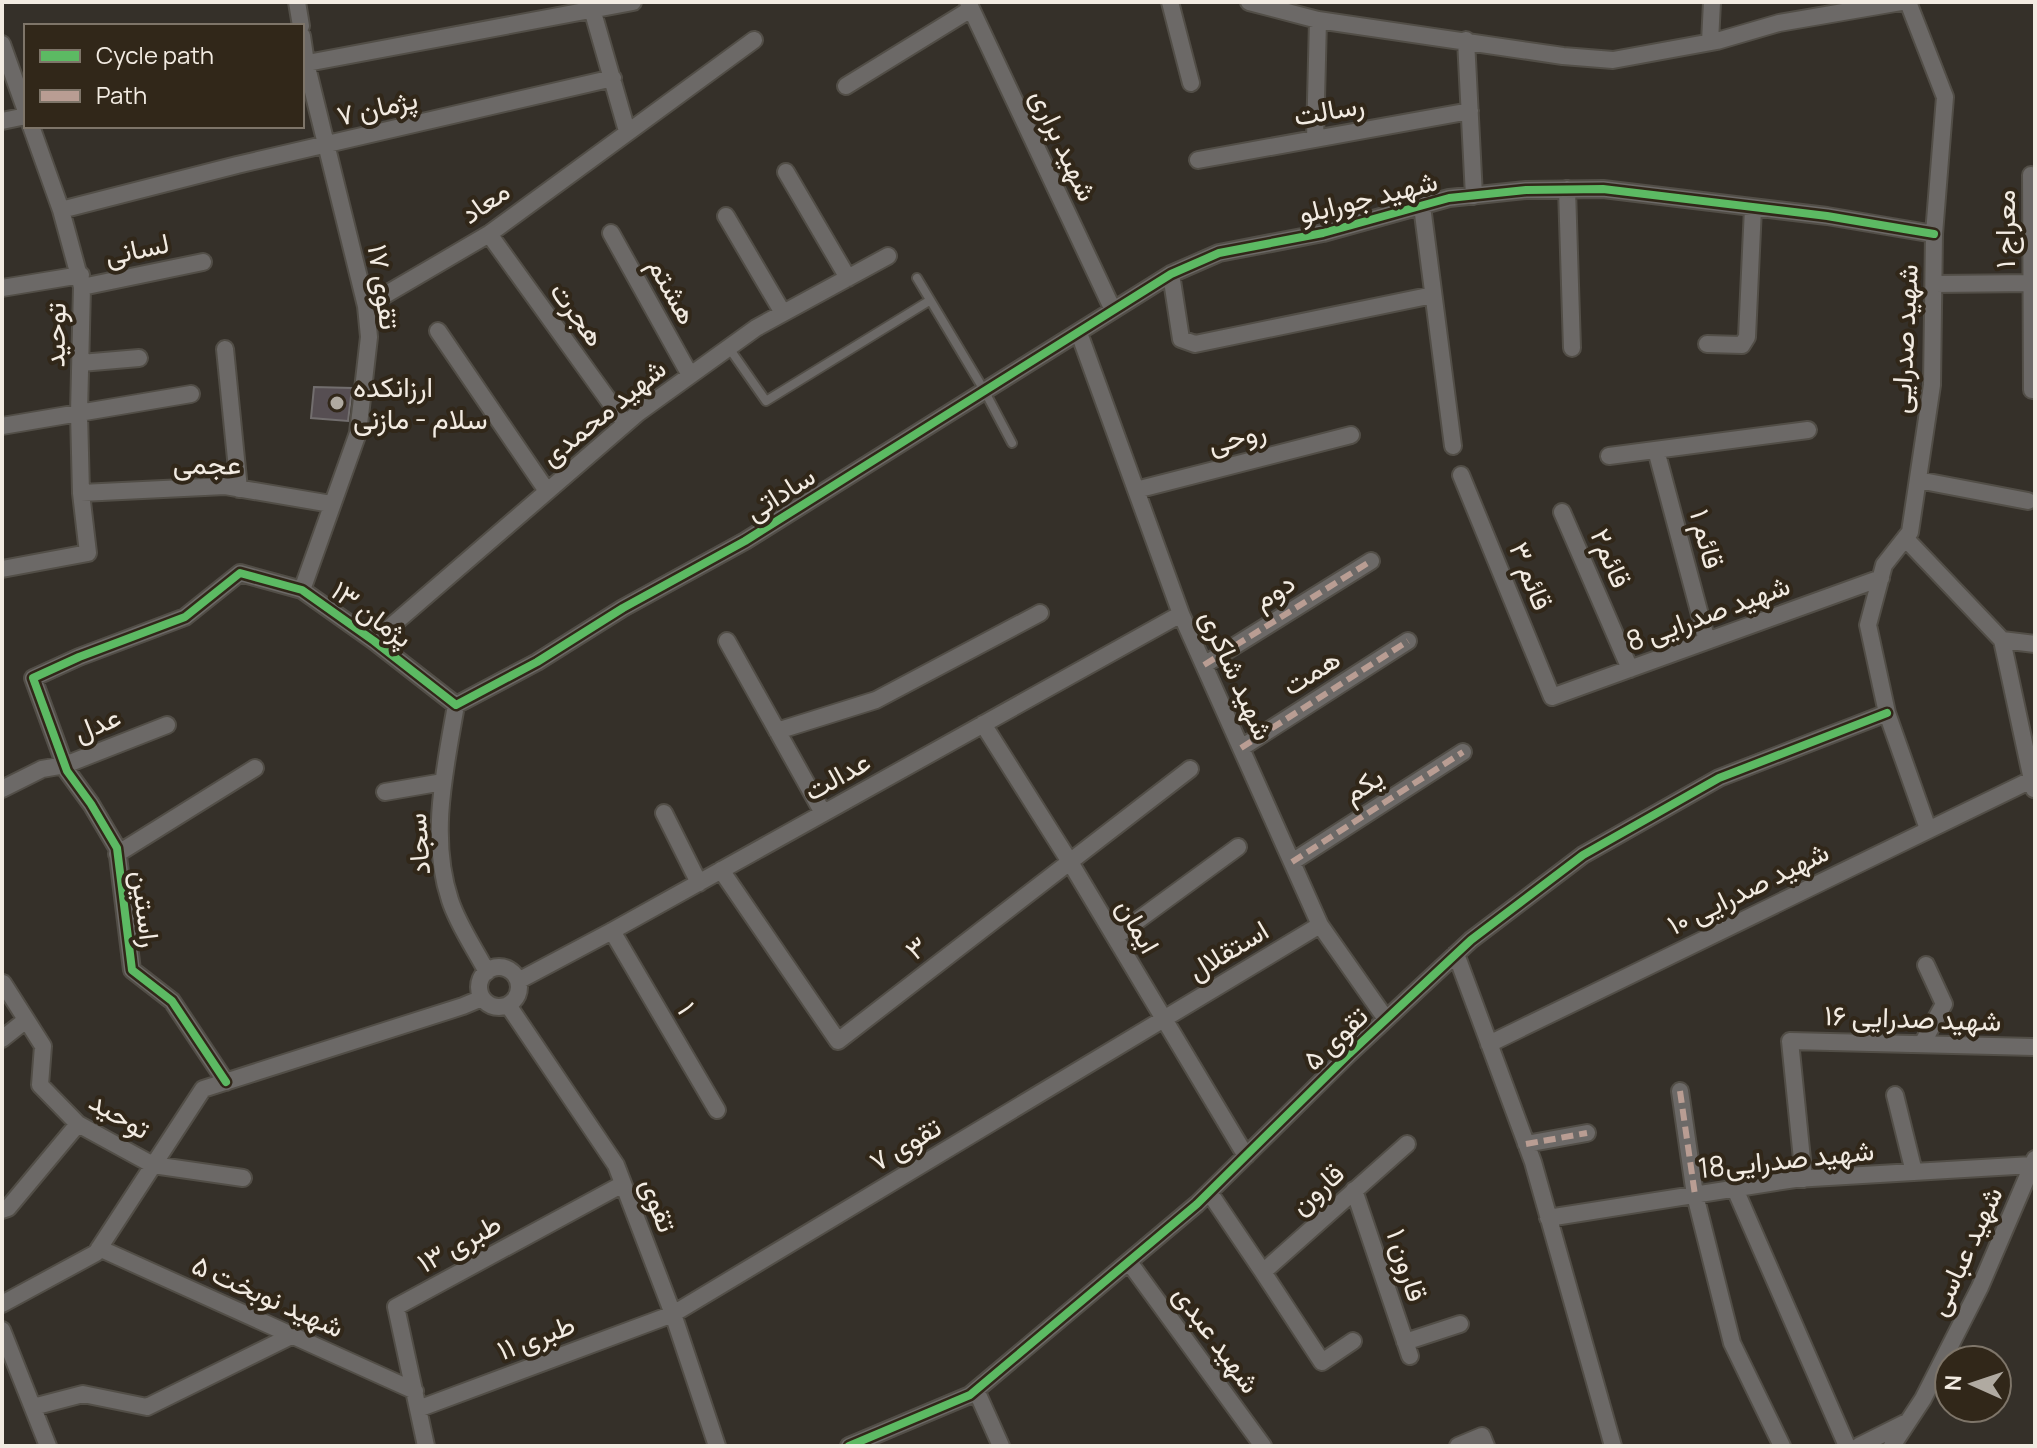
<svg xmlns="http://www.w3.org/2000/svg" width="2037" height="1448" viewBox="0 0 2037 1448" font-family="Manrope,Vazirmatn,sans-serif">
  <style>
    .building { fill: #564e52; stroke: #726e6e; stroke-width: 2 }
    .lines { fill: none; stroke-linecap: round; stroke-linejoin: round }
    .lane-casing { stroke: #524e47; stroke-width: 12 }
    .street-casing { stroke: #524e47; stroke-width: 20 }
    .lane { stroke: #6c6967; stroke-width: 8 }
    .street { stroke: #6c6967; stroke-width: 16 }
    .quiet { stroke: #b99d93; stroke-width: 6; stroke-dasharray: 12 6; stroke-linecap: butt }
    .cycleway-casing { stroke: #312719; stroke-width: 13 }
    .cycleway { stroke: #5cba63; stroke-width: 8 }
    .poi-dot { fill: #b0aaa1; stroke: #312719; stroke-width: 3 }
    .labels { text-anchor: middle; stroke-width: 8; stroke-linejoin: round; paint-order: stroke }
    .street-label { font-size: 28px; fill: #f2ebe2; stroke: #312719 }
    .poi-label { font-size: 28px; fill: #f2ebe2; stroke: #312719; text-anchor: start }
  </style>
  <rect width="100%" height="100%" fill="#353029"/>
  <path class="building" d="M314,387l38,1 -4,33 -37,-3z"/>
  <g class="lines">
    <g class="lane-casing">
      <path id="lane" d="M917,278l67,112 28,53
        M729,348l37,53 163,-100"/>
    </g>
    <g class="street-casing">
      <path id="street" d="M297,2l4,24
        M590,2l37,129
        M968,2l145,308
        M1170,2l21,81
        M1249,2l69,18 245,36 50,4 104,-19 62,-18 122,-21
        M1908,2l37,95 -11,137 -2,151 -22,147 -26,33 -16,60 19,88 41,116
        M1466,40l8,156
        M1710,42l2,-40
        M2,44l24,67
        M302,64l331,-62
        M846,86l125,-77
        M2,121l24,-5
        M1315,139l3,-119
        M1198,160l272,-49
        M786,172l62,106
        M2031,175l1,215
        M1567,189l5,159
        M1422,206l31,240
        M61,210l176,-45 376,-87
        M726,216l57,97
        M611,233l79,142
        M489,234l136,189
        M1171,274l10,65 14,5 238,-49
        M1934,284l101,-1
        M82,287l121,-25
        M2,288l79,-13
        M366,306l123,-72 265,-194
        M438,331l109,160
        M1079,333l102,281 139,311 66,94
        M1707,344l35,1 5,-8 6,-129
        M225,349l14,140
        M81,363l58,-5
        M2,426l189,-32
        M1656,450l51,191
        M1609,456l199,-26
        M1461,475l91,222 329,-119
        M1918,480l110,21
        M1136,490l215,-55
        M81,493l144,-7 106,18
        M1562,512l68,157
        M1905,538l97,102 32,149
        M2,569l86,-16 -7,-60 -2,-80 3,-126 -21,-77 -30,-84
        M302,590l56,-157 11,-96 -3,-31 -60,-243 -4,-27
        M2002,640l33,4
        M374,641l264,-228 118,-85 132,-72
        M727,641l96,172
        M1204,665l167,-104
        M456,705c-11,64 -27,132 -6,195 8,25 25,49 37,72
        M983,724l87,138 176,294
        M777,731l99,-31 164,-87
        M1241,748l167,-107
        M2,789l40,-20 23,-4 102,-40
        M385,792l58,-10
        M664,813l35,70
        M117,854l138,-86
        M1292,862l171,-110
        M721,870l117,171 352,-272
        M612,931l105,179
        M1115,937l123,-90
        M1456,954l77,208 80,284
        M479 987a20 20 0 1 1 40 0a20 20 0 1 1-40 0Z
        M518,981l94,-50 569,-317
        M3,983l40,63 -3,39 38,39 75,41 90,13
        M508,1005l108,160 57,149 44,132
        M2,1039l24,-19
        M1489,1044l542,-264
        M1922,1044l22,-40 -18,-39
        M226,1082l-54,-81 -40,-31 -15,-122 -26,-44 -24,-33 -34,-93 46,-21 106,-40 55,-44 62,17 72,51 82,64 81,-43 86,-54 122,-67 426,-267 48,-21 104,-20 126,-35 77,-8 77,-1 224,27 107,18
        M1680,1091l15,104 37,148 50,103
        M1895,1095l19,77
        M1526,1144l61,-11
        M1804,1179l-14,-138 245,6
        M1735,1189l112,257
        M1354,1190l56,166
        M1209,1192l54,80 144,-128
        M2,1210l6,-2 70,-84
        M1548,1218l247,-39 237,-14
        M99,1248l316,143
        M1129,1262l134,184
        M1263,1272l59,90 31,-21
        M2,1304l94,-51 107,-164 260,-83 19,-8
        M2,1330l46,116
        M1405,1342l55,-18
        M976,1390l25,56
        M33,1407l50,-13 64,13 146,-72
        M418,1409l255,-95 647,-389
        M426,1446l-30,-139 227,-123
        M849,1446l121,-51 227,-191 152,-150 122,-114 112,-85 136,-77 168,-65
        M1458,1446l24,-10 4,10
        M1859,1446l48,-24
        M1892,1446l31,-47 57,-112 55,-128"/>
    </g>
    <use href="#lane" class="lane"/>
    <use href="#street" class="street"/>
    <path class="quiet" d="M1204,665l167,-104
      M1241,748l167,-107
      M1292,862l171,-110
      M1680,1091l15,104
      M1526,1144l61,-11"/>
    <g class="cycleway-casing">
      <path id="cycleway" d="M226,1082l-54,-81 -40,-31 -15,-122 -26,-44 -24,-33 -34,-93 46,-21 106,-40 55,-44 62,17 72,51 82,64 81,-43 86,-54 122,-67 426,-267 48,-21 104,-20 126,-35 77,-8 77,-1 224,27 107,18
        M849,1446l121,-51 227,-191 152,-150 122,-114 112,-85 136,-77 168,-65"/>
    </g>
    <use href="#cycleway" class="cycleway"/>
  </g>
  <circle class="poi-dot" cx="337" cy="403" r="8"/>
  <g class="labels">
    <g class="street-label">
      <text transform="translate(377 107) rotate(-13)" y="10">پژمان ۷</text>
      <text transform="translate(1329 110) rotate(-10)" y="10">رسالت</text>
      <text transform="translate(1064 145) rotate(65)" y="10">شهید براری</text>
      <text transform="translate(1368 197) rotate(-14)" y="10">شهید جورابلو</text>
      <text transform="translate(485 202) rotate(-35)" y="10">معاد</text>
      <text transform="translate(2005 229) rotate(-90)" y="10">معراج ۱</text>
      <text transform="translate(137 249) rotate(-12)" y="10">لسانی</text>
      <text transform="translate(384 287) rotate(81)" y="10">تقوی ۱۷</text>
      <text transform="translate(673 291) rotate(61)" y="10">هشتم</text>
      <text transform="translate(578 314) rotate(54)" y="10">هجرت</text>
      <text transform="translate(55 335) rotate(-89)" y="10">توحید</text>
      <text transform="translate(1904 339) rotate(-87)" y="10">شهید صدرایی</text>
      <text transform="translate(603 412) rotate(-39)" y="10">شهید محمدی</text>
      <text transform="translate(1237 437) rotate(-14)" y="10">روحی</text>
      <text transform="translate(207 464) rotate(1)" y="10">عجمی</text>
      <text transform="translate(780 493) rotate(-32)" y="10">ساداتی</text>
      <text transform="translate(1707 539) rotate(75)" y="10">قائم ۱</text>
      <text transform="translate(1611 558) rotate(67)" y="10">قائم۲</text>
      <text transform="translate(1531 576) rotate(68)" y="10">قائم ۳</text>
      <text transform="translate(1274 591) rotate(-32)" y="10">دوم</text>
      <text transform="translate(1708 613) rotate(-20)" y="10">شهید صدرایی 8</text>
      <text transform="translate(372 614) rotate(36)" y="10">پژمان ۱۳</text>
      <text transform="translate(1311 672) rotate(-32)" y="10">همت</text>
      <text transform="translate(1237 675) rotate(66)" y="10">شهید شاکری</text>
      <text transform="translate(97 724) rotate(-22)" y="10">عدل</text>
      <text transform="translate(837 776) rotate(-29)" y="10">عدالت</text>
      <text transform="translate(1363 785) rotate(-33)" y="10">یکم</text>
      <text transform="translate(418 844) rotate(-94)" y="10">سجاد</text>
      <text transform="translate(1748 888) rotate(-26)" y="10">شهید صدرایی ۱۰</text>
      <text transform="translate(146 909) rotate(83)" y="10">راستین</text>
      <text transform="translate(1138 926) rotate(60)" y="10">ایمان</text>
      <text transform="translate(916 948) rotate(-38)" y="10">۳</text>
      <text transform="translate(1228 950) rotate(-31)" y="10">استقلال</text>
      <text transform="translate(687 1008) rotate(60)" y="10">۱</text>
      <text transform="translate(1913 1018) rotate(2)" y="10">شهید صدرایی ۱۶</text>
      <text transform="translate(1335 1038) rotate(-44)" y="10">تقوی ۵</text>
      <text transform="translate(120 1115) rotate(31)" y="10">توحید</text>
      <text transform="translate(905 1144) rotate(-31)" y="10">تقوی ۷</text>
      <text transform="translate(1786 1159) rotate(-6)" y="10">شهید صدرایی18</text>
      <text transform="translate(1317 1189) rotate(-42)" y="10">قارون</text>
      <text transform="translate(659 1205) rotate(69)" y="10">تقوی</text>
      <text transform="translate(459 1243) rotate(-29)" y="10">طبری ۱۳</text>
      <text transform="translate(1965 1251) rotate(-65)" y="10">شهید عباسی</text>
      <text transform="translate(1407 1265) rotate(72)" y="10">قارون ۱</text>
      <text transform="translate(268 1296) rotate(24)" y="10">شهید نوبخت ۵</text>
      <text transform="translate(536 1337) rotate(-21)" y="10">طبری ۱۱</text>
      <text transform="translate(1217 1339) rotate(54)" y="10">شهید عبدی</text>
    </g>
    <g class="poi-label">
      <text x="353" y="397">ارزانکده<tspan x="353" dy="32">سلام - مازنی</tspan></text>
    </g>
  </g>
  <rect width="2037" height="1448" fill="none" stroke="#f2ebe2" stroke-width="8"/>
  <rect x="24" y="24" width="280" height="104" fill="#312719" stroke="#7e7569" stroke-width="2"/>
  <rect x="40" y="50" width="40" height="12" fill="#5cba63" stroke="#7e7569" stroke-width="2"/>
  <text x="96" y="64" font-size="24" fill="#f2ebe2">Cycle path</text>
  <rect x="40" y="90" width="40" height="12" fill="#b99d93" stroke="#7e7569" stroke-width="2"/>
  <text x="96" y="104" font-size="24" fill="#f2ebe2">Path</text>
  <g transform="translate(1973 1384) rotate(273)"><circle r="38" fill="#312719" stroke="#7e7569" stroke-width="2"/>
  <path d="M0-6L14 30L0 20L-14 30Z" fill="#b0aaa1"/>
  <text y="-12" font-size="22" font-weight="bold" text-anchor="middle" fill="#f2ebe2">N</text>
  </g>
</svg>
